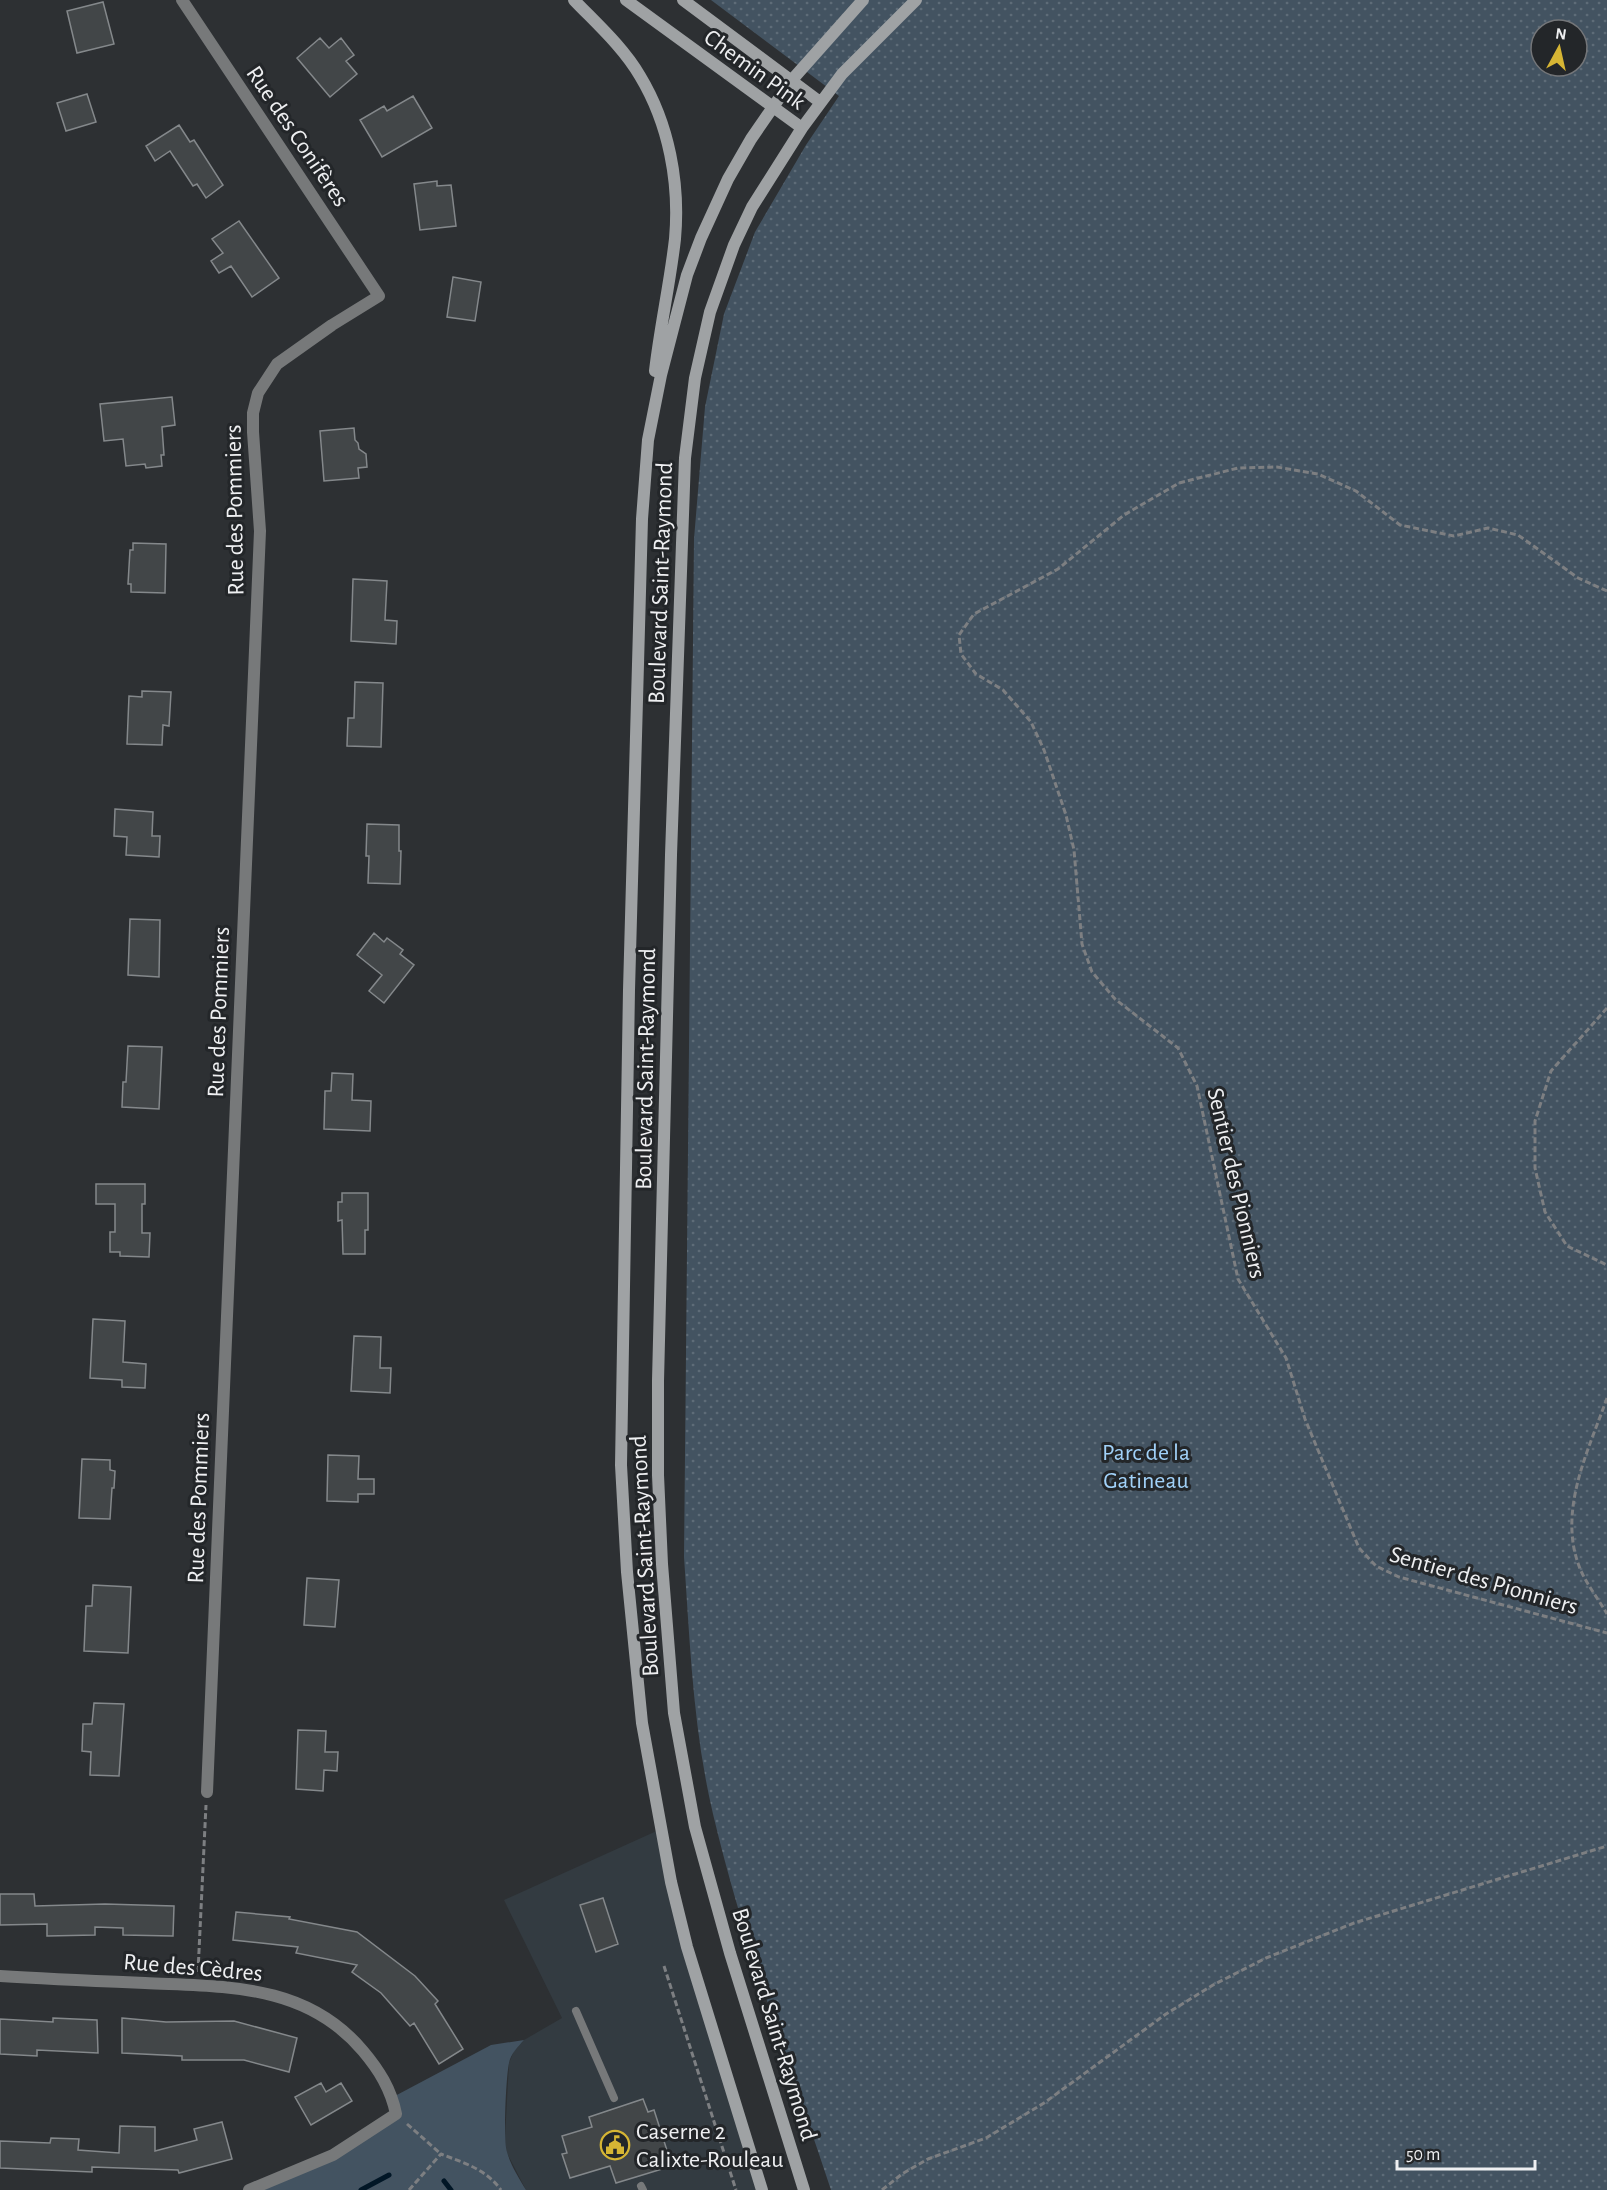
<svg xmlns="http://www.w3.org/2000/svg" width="1607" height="2190" viewBox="0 0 1607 2190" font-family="'Alegreya Sans',sans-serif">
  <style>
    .built { fill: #333b41 }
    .green { fill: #435361 }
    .park { fill: url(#park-dots); fill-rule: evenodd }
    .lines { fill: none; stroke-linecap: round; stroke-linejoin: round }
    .stream { stroke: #011626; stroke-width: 5 }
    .building { fill: #424648; stroke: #84888b; stroke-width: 1.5 }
    .path { stroke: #7d7f82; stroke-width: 3; stroke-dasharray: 6 3; stroke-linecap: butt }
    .service { stroke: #77797a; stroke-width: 8 }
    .minor { stroke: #77797a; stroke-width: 12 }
    .secondary { stroke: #9fa2a4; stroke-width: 12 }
    .labels { text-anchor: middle; stroke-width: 6; stroke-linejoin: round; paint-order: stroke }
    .street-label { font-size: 24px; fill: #eeeff1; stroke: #232629 }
    .park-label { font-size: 24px; fill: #a1d1f8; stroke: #232629 }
    .poi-label { font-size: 24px; fill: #eeeff1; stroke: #232629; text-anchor: start }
  </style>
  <defs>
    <pattern id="park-dots" width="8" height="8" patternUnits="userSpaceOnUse" patternTransform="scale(1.5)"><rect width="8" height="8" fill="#435361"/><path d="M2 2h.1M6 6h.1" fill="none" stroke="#5e6c78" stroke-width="1.8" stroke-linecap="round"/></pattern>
  </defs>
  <rect width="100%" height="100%" fill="#2d3033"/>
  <path class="built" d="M661,1829l10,53 91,308h-236l-20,-39 -1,-13 4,-75 5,-12 10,-11 38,-22 -58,-118z"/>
  <path class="green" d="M524,2040c-6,7 -13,13 -15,23 -3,14 -6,77 -2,89 4,14 12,26 19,38h-277l27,-10 120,-66 -3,-17 98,-52z"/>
  <path class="park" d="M711,0h896v2190h-776c-41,-124 -88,-249 -118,-376 -20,-85 -23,-171 -29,-257l10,-1018 11,-132 19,-93 31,-82 51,-87 33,-49zM1541,30h36v36h-36z"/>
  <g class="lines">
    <path class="stream" d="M444,2181l7,9
      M361,2190l28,-15"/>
  </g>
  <path class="building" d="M103,2l11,42 -37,9 -10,-42z
    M320,38l9,10 12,-10 13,17 -8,6 11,13 -27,23 -33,-39z
    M87,94l9,28 -30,9 -9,-28z
    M413,96l19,32 -50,29 -22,-37 24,-14 3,5z
    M179,125l11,17 4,-2 29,45 -17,13 -9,-14 -4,2 -23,-35 -15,10 -9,-15z
    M437,181v5l14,-1 5,41 -36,4 -6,-46z
    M239,221l40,57 -27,19 -21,-31 -12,7 -8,-12 12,-8 -11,-14z
    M453,277l28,5 -6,39 -28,-4z
    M172,397l3,28 -13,2 2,28h-3l1,11 -16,2 -1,-4 -19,2 -3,-27 -19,2 -4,-37z
    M354,428l1,12 3,3 1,6 7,5 1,13 -9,1 1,10 -35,3 -4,-50z
    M133,543l33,1 -1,49 -34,-1v-8h-3l2,-34h3z
    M353,579l34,2 -2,39 12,1 -1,23 -45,-3z
    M355,682l28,1 -2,64 -34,-1 1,-28h6z
    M142,691l29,1 -2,34 -6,-1 -1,20 -35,-1 2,-48 13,1z
    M115,809l38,3 -1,24h8l-1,21 -33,-2 1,-18 -13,-1z
    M367,824l32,1v26h2l-1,33 -32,-1 1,-27h-3z
    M130,919l30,1 -1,57 -31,-2z
    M374,933l10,9 3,-4 16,12 -3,4 14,11 -30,38 -15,-12 13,-16 -25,-20z
    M128,1046l34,1 -3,62 -37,-2 1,-25h3z
    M332,1073l21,1 -1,26 19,1 -1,30 -46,-2 1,-38h6z
    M96,1184h49v20h-3v29h8l-1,24 -29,-1v-4h-10v-20h5v-28h-19z
    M342,1193h26v37h-3v24h-22l-1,-34 -4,1v-19h4z
    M93,1319l32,2 -2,41 23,2 -1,24 -23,-1v-7l-32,-2z
    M354,1336l27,1 -1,31h11l-1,25 -39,-2z
    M328,1455l31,1 -1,23h16v15h-16v8l-31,-1z
    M82,1459l28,1v10l5,1 -1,17h-2l-2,31 -31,-1z
    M307,1578l32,2 -4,47 -31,-2z
    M93,1585l38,2 -3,66 -44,-2 2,-45h6z
    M94,1703l30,1 -5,72 -29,-1 1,-23 -9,-1 1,-27h9z
    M298,1730l28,1 -1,21h13l-1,19 -13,-1 -1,21 -27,-2z
    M0,1894h34l1,12 70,-2 69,2 -1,30 -50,-1v-7l-28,-1v8l-48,1v-12l-47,1z
    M603,1898l15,46 -22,8 -16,-47z
    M236,1912l54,5 -1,2 68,13 58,44 23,25 -3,3 28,45 -24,15 -25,-41 -4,3 -29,-33 -29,-21 5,-7 -61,-12 2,-6 -65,-7z
    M53,2018l44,2 1,33 -61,-3v6l-37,-2v-35l53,3z
    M122,2018l44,4 68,-1 63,17 -8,34 -45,-12h-62v-4l-60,-3z
    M321,2083l5,9 15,-9 11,18 -41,24 -16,-28z
    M643,2099l5,13 6,-2 18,56 -56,17 -6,-17 -40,12 -8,-24 5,-1 -5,-17 30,-9 -3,-10z
    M222,2122l10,37 -53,14 -1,-3 -86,-3v5l-92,-4v-27l50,2 1,-5 28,1 -1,11 41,3 1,-27 35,1v24l42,-11 -3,-11z"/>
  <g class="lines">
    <path class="path" d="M1607,591l-29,-13 -60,-43 -30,-7 -34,8 -54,-11 -44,-34 -38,-17 -41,-7 -39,1 -59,15 -55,32 -66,54 -84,45 -15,21 2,19 15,20 27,16 28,32 13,28 22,65 8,35 8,94 10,28 23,27 63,49 19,38 41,193 48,79 19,61 54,129 17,18 23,11 208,56
      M1607,1008l-56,63 -16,50v47l10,44 22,34 40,19
      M1607,1398c-19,54 -51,115 -26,173 7,15 18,29 26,43
      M664,1966l72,224
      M198,1972l8,-167
      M407,2124l34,30
      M409,2190l32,-36c23,9 45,15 60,36
      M882,2190l20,-16 26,-15 58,-21 58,-35 122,-89 47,-29 53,-27 88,-35 253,-77"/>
    <path class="service" d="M576,2011l38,87
      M641,2186l2,4"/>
    <path class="minor" d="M182,0l197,296 -47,29 -55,39 -19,29 -5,20v19l7,99 -53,1261
      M0,1976c48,3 97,5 145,7 81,4 161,0 218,68 16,19 28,38 33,63l-63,41 -84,35"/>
    <path class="secondary" d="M574,0c23,24 49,47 66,76 29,48 40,107 35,163 -5,44 -15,88 -20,132
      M626,0l176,128
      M683,0l137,102
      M762,2190l-75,-243 -16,-65 -29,-159 -15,-151 -6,-107 8,-475 13,-471 6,-79 13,-65 26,-100 14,-37 27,-59 23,-40 40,-58 72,-81
      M804,2190l-74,-237 -35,-126 -21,-114 -12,-149 -4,-89v-94l13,-526 14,-397 10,-80 15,-66 24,-67 18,-38 50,-79 40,-54 74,-74"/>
  </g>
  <defs>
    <g id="civic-ring" transform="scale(1.5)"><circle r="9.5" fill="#232629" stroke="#d6b534" stroke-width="1.5"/><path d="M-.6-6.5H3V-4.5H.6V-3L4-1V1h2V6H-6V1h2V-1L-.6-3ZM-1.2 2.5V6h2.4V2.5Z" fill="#d6b534"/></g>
  </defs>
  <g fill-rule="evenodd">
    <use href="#civic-ring" x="615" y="2145"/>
  </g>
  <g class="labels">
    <g class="street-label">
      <text transform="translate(755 69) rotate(36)" y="8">Chemin Pink</text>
      <text transform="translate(298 136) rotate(56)" y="8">Rue des Conifères</text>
      <text transform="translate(234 510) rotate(-91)" y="8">Rue des Pommiers</text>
      <text transform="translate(660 583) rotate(-88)" y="8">Boulevard Saint-Raymond</text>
      <text transform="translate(218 1012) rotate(-88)" y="8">Rue des Pommiers</text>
      <text transform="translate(645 1069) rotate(-89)" y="8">Boulevard Saint-Raymond</text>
      <text transform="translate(1237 1183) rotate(77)" y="8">Sentier des Pionniers</text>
      <text transform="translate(198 1498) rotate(-88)" y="8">Rue des Pommiers</text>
      <text transform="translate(644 1556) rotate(-93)" y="8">Boulevard Saint-Raymond</text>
      <text transform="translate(1484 1580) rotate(16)" y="8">Sentier des Pionniers</text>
      <text transform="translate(193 1967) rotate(5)" y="8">Rue des Cèdres</text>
      <text transform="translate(775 2024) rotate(73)" y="8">Boulevard Saint-Raymond</text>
    </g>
    <g class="park-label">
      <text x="1146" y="1460">Parc de la<tspan x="1146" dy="28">Gatineau</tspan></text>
    </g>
    <g class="poi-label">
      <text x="636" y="2139">Caserne 2<tspan x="636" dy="28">Calixte-Rouleau</tspan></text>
    </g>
  </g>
  <g transform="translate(1559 48) rotate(8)"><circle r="28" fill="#232629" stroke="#747679" stroke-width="1.5"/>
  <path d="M0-4.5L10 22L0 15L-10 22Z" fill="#d6b534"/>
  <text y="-9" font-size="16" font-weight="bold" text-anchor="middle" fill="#eeeff1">N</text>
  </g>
  <path d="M1397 2160v9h138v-9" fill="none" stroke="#eeeff1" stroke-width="3"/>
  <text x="1406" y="2160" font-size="18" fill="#eeeff1" stroke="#232629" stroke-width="4.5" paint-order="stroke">50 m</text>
</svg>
